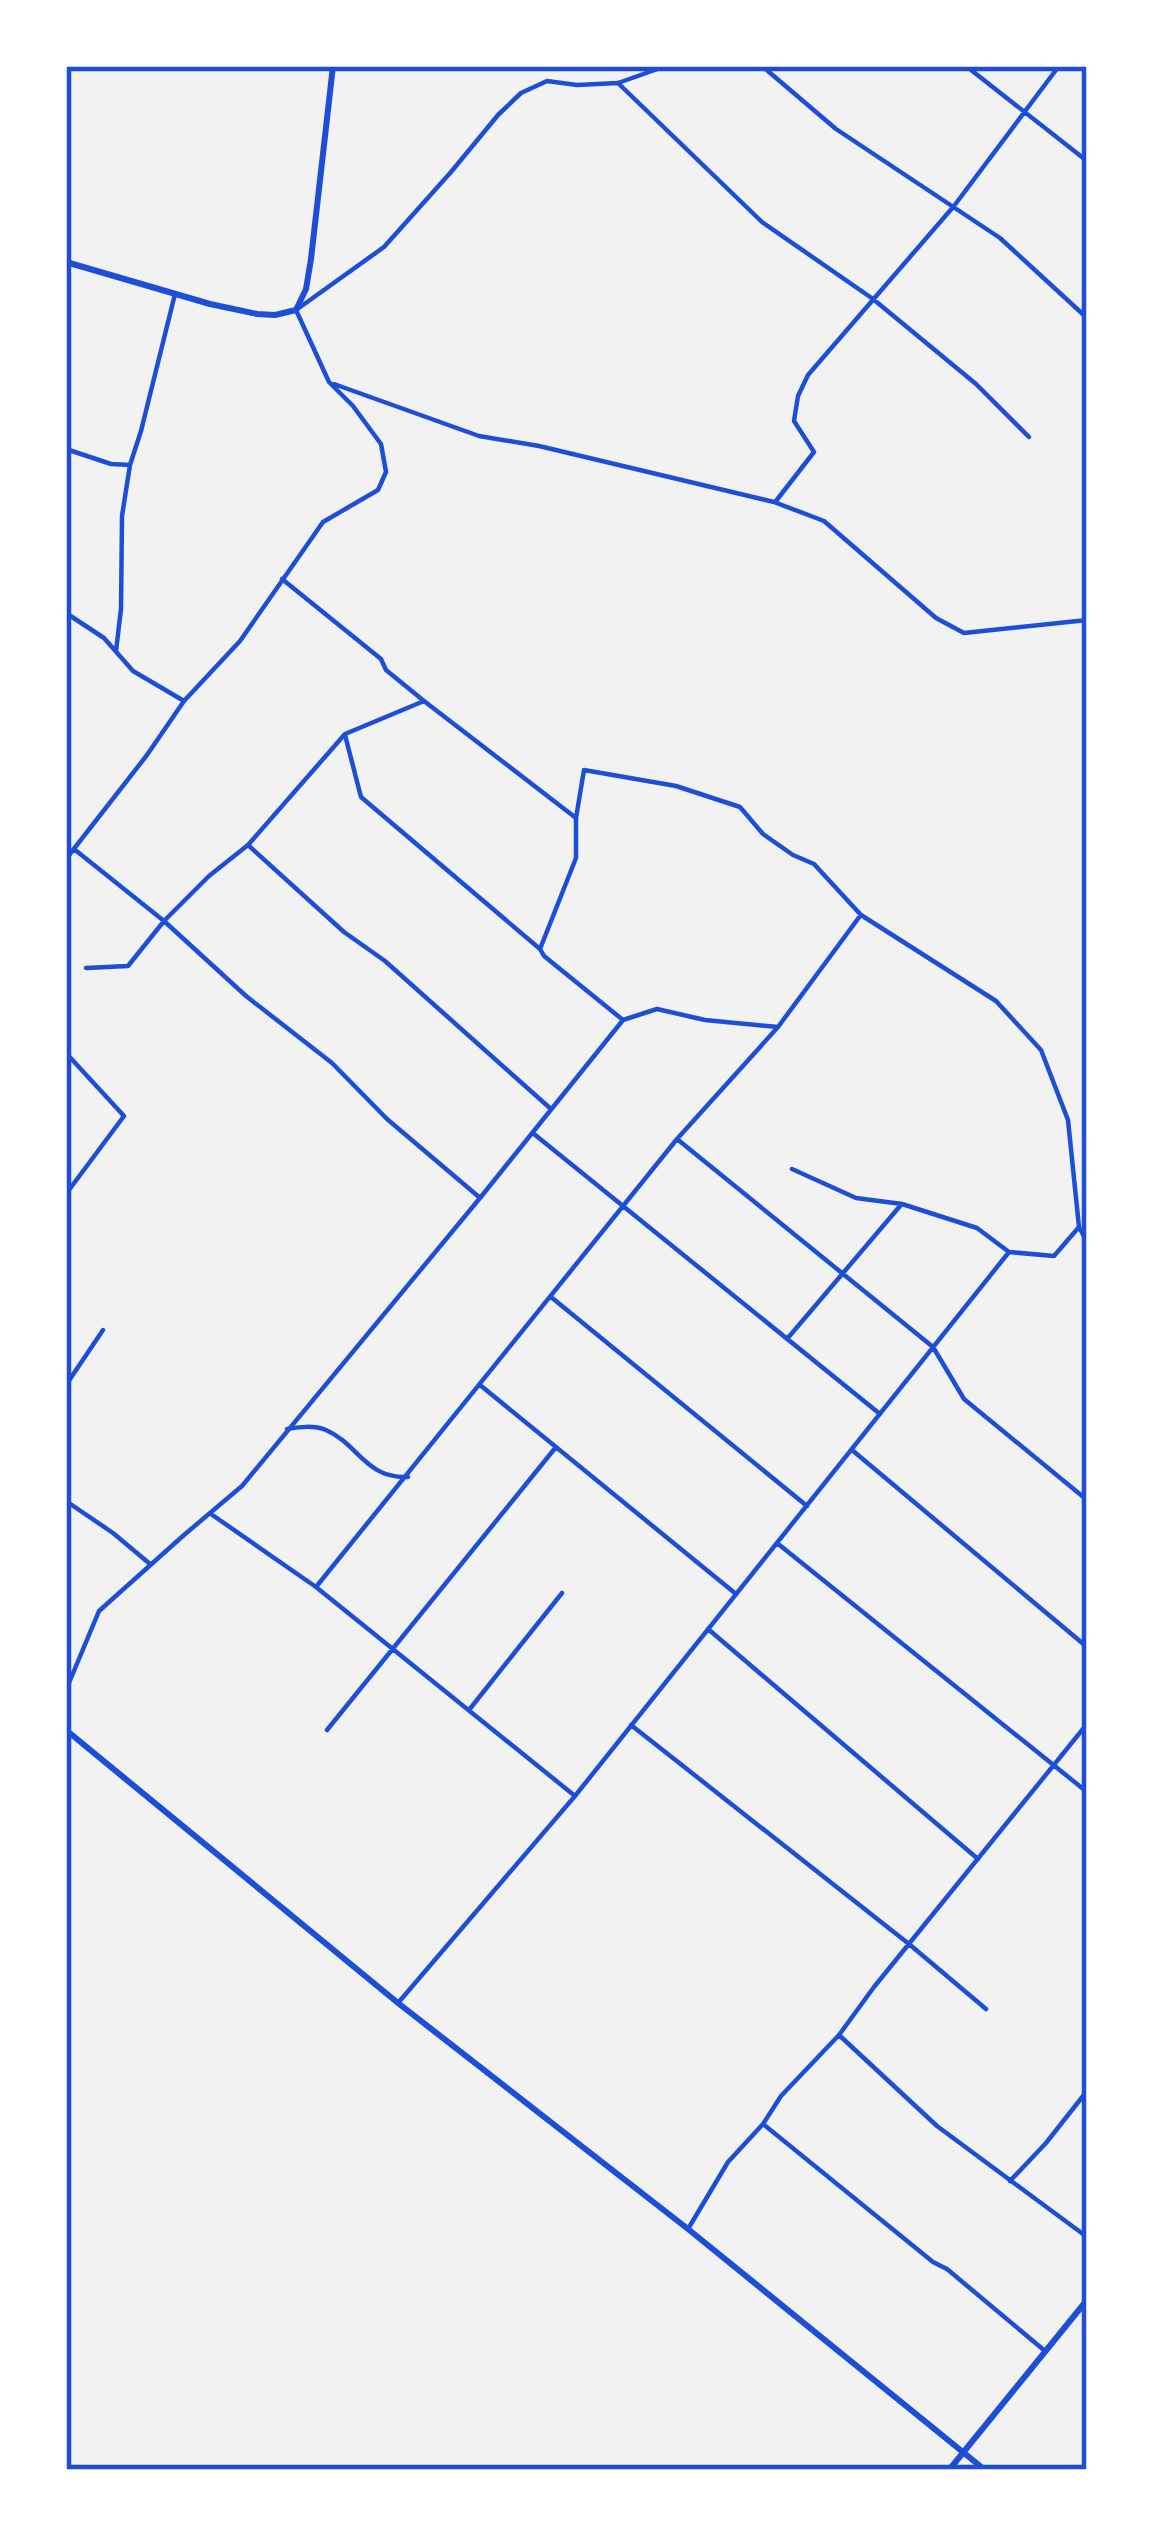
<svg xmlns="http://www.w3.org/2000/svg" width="1153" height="2536" viewBox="0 0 1153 2536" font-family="Montserrat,sans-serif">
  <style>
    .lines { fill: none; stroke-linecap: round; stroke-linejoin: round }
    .minor { stroke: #1d4ed8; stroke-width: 4.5 }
    .tertiary { stroke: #1d4ed8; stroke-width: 6 }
    .neatline { fill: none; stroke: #1d4ed8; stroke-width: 4.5 }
  </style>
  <rect width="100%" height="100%" fill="#f2f2f2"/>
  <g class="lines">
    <path class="minor" d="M762,66l74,63 164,109 87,80
      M966,66l121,95
      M618,83l144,139 111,77 103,85 53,53
      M334,384l145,52 60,10 235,56 50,19 112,97 28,15 123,-13
      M66,449l45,15 19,1
      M776,501l38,-49 -20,-31 4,-25 10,-21 146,-169 105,-140
      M282,579l99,80 5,11 38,31 152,117 8,-48 92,16 64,21 23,27 30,21 21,9 47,51 135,86 45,49 27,70 11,107 8,15
      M66,613l38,25 29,33 51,30
      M116,651l5,-42 1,-93 8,-51 11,-34 34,-137
      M345,735l16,62 179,152 4,7 79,64
      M248,845l96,87 41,29 166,148
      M74,849l90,72 82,75 86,67 55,56 92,78
      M66,859l81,-104 37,-54 56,-60 83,-119 55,-32 8,-18 -5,-28 -28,-38 -24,-24 -33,-72 88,-63 67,-75 47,-57 23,-22 26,-12 30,4 41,-2 48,-17
      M540,949l36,-91v-40
      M86,968l42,-2 36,-45 45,-45 39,-31 97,-111 79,-33
      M66,1053l58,63 -58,78
      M534,1134l346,280
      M677,1139l256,208 31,52 123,101
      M792,1169l64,29 46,6 75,24 32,24 45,4 25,-29
      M551,1297l256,209
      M787,1339l113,-133
      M66,1385l37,-55
      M480,1385l256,209
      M287,1429c13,-2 26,-4 39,1 32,14 40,49 82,47
      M852,1450l235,197
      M66,1501l47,32 37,31
      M211,1514l105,73 259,209
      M777,1543l310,249
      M316,1587l361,-448 101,-112 82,-111
      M708,1629l270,230
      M66,1690l33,-79 85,-76 58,-49 238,-288 143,-178 34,-11 48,11 73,7
      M469,1710l93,-117
      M631,1725l278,219 77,65
      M327,1730l229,-283
      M398,2003l177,-207 434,-544
      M839,2035l98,91 150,111
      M763,2124l170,138 14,7 98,82
      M1010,2181l36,-38 41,-52
      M688,2229l40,-67 35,-38 18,-28 58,-61 35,-48 213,-263"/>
    <path class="tertiary" d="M66,262l144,42 47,10 18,1 21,-5 10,-21 5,-30 22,-193
      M66,1730l332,273 290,226 297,241
      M949,2470l138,-170"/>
  </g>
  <rect width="1153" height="2536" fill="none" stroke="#ffffff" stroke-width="138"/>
  <rect x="69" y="69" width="1015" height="2398" class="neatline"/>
</svg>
